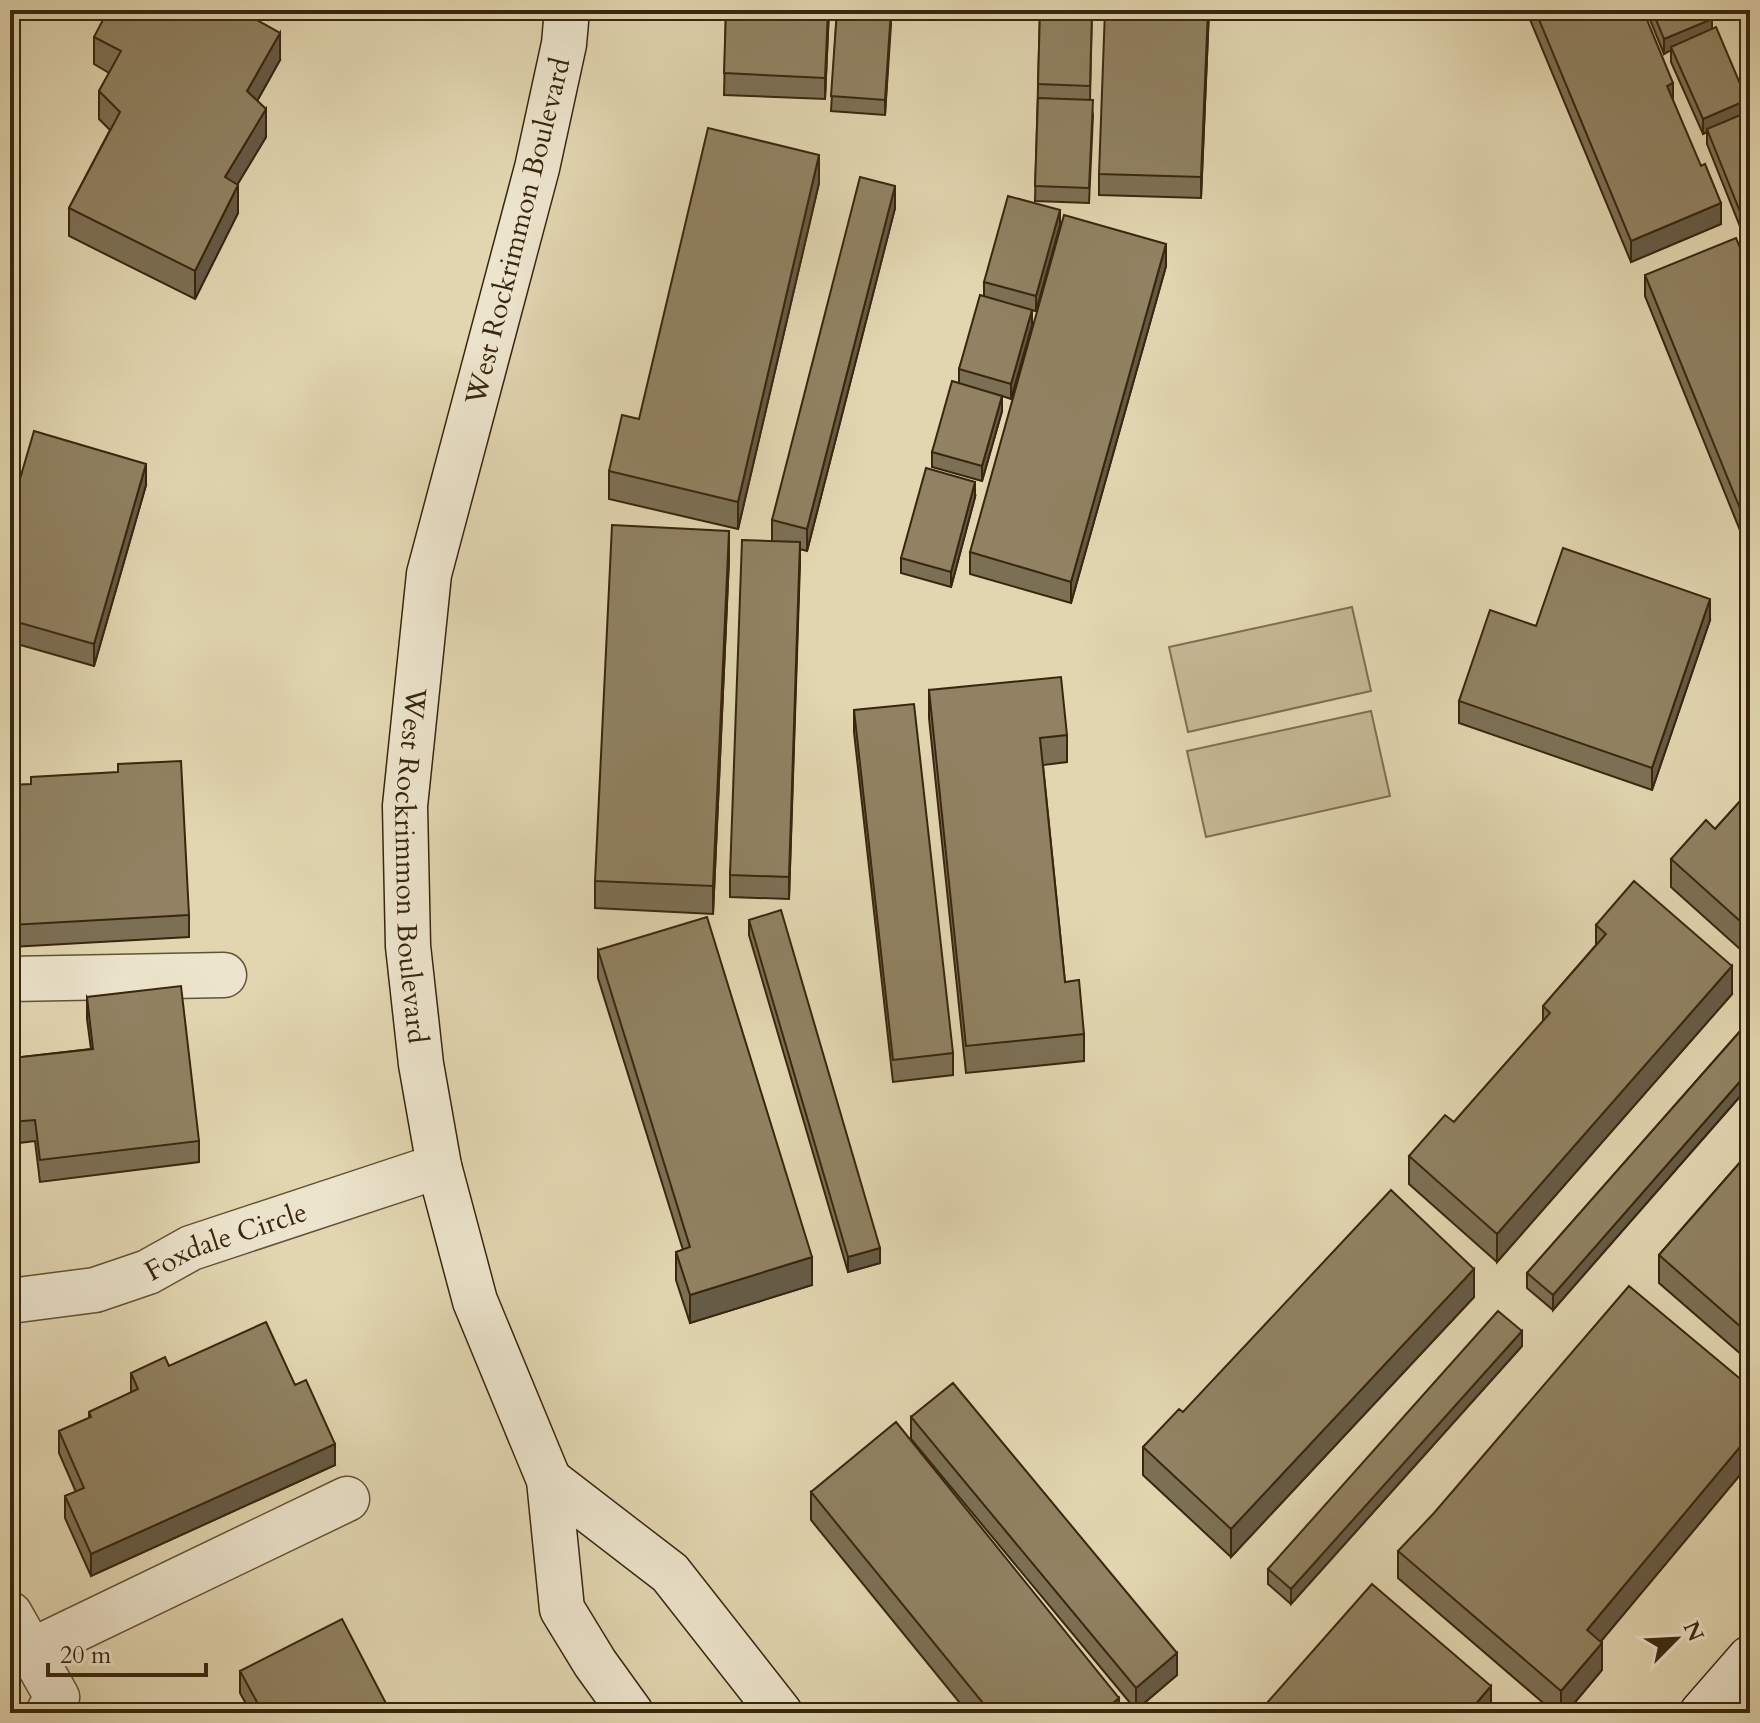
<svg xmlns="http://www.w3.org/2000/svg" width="1760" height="1723" viewBox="0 0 1760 1723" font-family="Cardo,serif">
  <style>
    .green { fill: #c4b894; stroke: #7e6f51; stroke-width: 2 }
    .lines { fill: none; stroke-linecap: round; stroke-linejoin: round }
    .street-casing { stroke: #635236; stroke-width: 47 }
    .secondary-casing { stroke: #39260e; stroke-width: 47 }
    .street { stroke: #ece4cc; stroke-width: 44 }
    .secondary { stroke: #ece4cc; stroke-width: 44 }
    .wall { fill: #7c7054; stroke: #39260e; stroke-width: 2 }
    .shaded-wall { fill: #655b45; stroke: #39260e; stroke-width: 2 }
    .building { fill: #908262; stroke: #39260e; stroke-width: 2 }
    .labels { text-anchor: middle; stroke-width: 7; stroke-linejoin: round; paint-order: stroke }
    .street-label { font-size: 28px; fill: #39260e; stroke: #ece4cc }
  </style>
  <rect width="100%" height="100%" fill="#e1d6b0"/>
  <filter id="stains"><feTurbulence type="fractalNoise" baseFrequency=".0025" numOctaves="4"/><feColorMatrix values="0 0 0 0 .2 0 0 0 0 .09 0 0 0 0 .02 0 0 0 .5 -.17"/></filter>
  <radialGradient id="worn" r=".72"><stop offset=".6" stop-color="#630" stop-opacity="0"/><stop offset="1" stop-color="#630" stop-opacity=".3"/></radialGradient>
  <path class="green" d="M1352,607l19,84 -183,41 -19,-85z
    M1371,711l19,85 -184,41 -19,-86z"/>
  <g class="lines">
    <g class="street-casing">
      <g id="street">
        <path d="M10,979l214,-4"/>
        <path id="s1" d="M10,1301l85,-11 53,-18 43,-24 248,-82"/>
        <path d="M10,1614l47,83 -9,16"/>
        <path d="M31,1651l316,-152"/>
      </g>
    </g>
    <g class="secondary-casing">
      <g id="secondary">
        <path id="s2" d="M567,10l-3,34 -27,124 -108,406 -24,232 3,140 13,118 18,102 36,135 74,179 13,129 33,54 36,50"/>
        <path d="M549,1480l121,93 110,140"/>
        <path d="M1702,1713l48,-55"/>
      </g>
    </g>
    <use href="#street" class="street"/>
    <use href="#secondary" class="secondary"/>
  </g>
  <path class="wall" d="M726,10h103l-4,89 -101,-4z
    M836,10h55l-6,105 -54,-4 6,-101z
    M1040,10h54h-2l-2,90 3,15 -4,88 -54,-2z
    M1209,10l-8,188 -102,-3v-21z
    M1526,10h117l30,91 48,123 -90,38z
    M1646,10h62l4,19 35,83 3,113 -9,4 -34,-85v-12l-4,2 -32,-72v-12l-7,4z
    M94,37l186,23 -23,41 9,36 -29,48 1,28 -43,86 -126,-63v-28l41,-78 -11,-11v-28l10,-18 -15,-9z
    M819,183l-81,346 -129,-30v-28l30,-52z
    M895,208l-88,343 -7,-2 -11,350 -59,-2v-22l42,-334v-21z
    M1060,225l-24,86 -6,-1 2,15 -21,74 -9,-3v15l-20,70 -50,-14v-15l27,-69v-14l25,-73v-14z
    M1750,226v29l-5,-12v-15z
    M1166,266l-95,337 -101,-29v-22z
    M1750,272v283l-105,-259v-21z
    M146,485l-52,181 -84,-24v-129z
    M975,497l-24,90 -50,-14v-15z
    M729,559l-16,355 -118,-6v-27z
    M1710,620l-58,170 -193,-67v-22l77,-75z
    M929,690l138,45v27l-24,3 22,217 19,52v27l-118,12 -37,-355z
    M854,710l99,343v22l-60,7 -39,-350z
    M1750,761v197l-79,-71v-28l44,-30 28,-31 -1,-28z
    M10,785l179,130v22l-178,10 -1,-7z
    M749,920l131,343 -32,9 -99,-337z
    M1596,925l136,69 -235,268 -88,-78v-28l45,-34 89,-101v-15l53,-61z
    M598,950l214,335 -122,38 -14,-43v-28l7,-2 -85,-272z
    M87,997l112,144v21l-159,20 -5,-41 -25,3v-115l3,29 78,-9 -4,-30z
    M1750,1020v65l-197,225 -26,-22v-15z
    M1750,1151v211l-91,-79v-28z
    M1474,1297l-243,260 -88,-82v-28l40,-35z
    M1522,1346l-231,258 -23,-20v-15z
    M169,1366l126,19 40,80 -244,111 -26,-58v-22l11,-4 -17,-39v-22l30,-13v-6l42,-19v-20z
    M1750,1387v76l-149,178 1,29 -36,43h-11l-157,-135v-27z
    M911,1417l266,258 -41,35 -225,-271z
    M811,1492l308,221h-151l-157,-193z
    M240,1671l151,42h-140l-11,-20z"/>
  <path class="shaded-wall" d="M828,10h1l-4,89v-21z
    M891,10v15l-6,90v-15z
    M1208,10h1l-8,188v-21z
    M1712,19v15l-41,13v3l-7,4v-15z
    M280,33v27l-33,59v-28z
    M1673,83v22l-6,-19z
    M1747,100v15l-40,14v3l-4,2v-15z
    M266,109v28l-41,68v-28z
    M819,155v28l-81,346v-27z
    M238,185v28l-43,86v-28z
    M895,186v22l-88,343v-22z
    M1721,203v21l-90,38v-21z
    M1060,210v15l-24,86v-15z
    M1750,210v15l-9,4v-15z
    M1166,244v22l-95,337v-21z
    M1032,310v15l-21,74v-15z
    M1002,396v15l-20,70v-15z
    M146,464v21l-52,181v-22z
    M975,482v15l-24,90v-15z
    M729,531v28l-16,355v-28z
    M800,542v22l-11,335v-22z
    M1710,599v21l-58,170v-22z
    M1732,966v28l-235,268v-28z
    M1750,1070v15l-197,225v-15z
    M880,1248v15l-32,9v-15z
    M812,1257v28l-122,38v-28z
    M1474,1269v28l-243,260v-28z
    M1522,1331v15l-231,258v-15z
    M1750,1435v28l-163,195v-28z
    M335,1444v21l-244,111v-22z
    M1602,1643v27l-36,43h-5v-22z
    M1177,1653v22l-41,35v-22z
    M1491,1686v27h-23z
    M1119,1698v15h-18z"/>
  <path class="building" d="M108,10h131l41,23 -33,58 19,18 -41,68 13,8 -43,86 -126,-63 51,-96 -21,-21 22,-40 -27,-14z
    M726,10h102l-3,68 -101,-5z
    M837,10h54l-6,90 -54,-4z
    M1040,10h52l-2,76 -52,-2z
    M1105,10h103l-7,167 -102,-3z
    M1535,10h108l30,73 -6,3 34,80 4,-2 16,39 -90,38z
    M1652,10h56l4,9 -48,20z
    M1716,27l31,73 -44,19 -32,-72z
    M1038,98l55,2 -4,88 -54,-2z
    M1750,111v99l-9,4 -34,-85z
    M708,128l111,27 -81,347 -129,-31 13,-56 17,4z
    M860,177l35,9 -88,343 -35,-9z
    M1008,196l52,14 -24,86 -52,-14z
    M1064,215l102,29 -95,338 -101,-30z
    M1750,226v14l-5,-12z
    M1736,238l14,34v261l-105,-258z
    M980,295l52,15 -21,74 -52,-15z
    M952,381l50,15 -20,70 -50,-14z
    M34,431l112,33 -52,180 -84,-24v-107z
    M926,468l49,14 -24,90 -50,-14z
    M612,525l117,6 -16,355 -118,-5z
    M742,540l58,2 -11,335 -59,-2z
    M1563,548l147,51 -58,169 -193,-67 31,-91 46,16z
    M1061,677l6,58 -27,3 25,244 14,-2 5,54 -118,12 -37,-356z
    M914,704l39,349 -60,7 -39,-350z
    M181,761l8,154 -178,10 -1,-7v-133l21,-1v-7l87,-5v-8z
    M1750,761v16l-8,-7z
    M1750,790v140l-79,-71 35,-39 9,9z
    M1634,881l98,85 -235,268 -88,-78 36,-41 9,7 96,-109 -7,-7 63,-72 -10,-9z
    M781,910l99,338 -32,9 -99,-337z
    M707,917l105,340 -122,38 -14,-43 14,-5 -92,-297z
    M181,986l18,155 -159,19 -5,-40 -25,2v-93l3,29 80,-9 -6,-52z
    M1750,1020v50l-197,225 -26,-22z
    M1750,1151v184l-91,-80z
    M1391,1190l83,79 -243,260 -88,-82 36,-38 4,3z
    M1629,1286l121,101v48l-163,195 15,13 -41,48 -163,-140 36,-38z
    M1498,1311l24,20 -231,258 -23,-20z
    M266,1322l29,63 11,-5 29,64 -244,110 -26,-58 19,-8 -25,-57 32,-14 -2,-5 49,-23 -7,-16 34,-16 4,9z
    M953,1383l224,270 -41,35 -225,-271z
    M896,1422l223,276 -18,15h-110l-180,-221z
    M1372,1584l119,102 -23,27h-210z
    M342,1619l49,94h-128l-23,-42z"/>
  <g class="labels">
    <g class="street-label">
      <text transform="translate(517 231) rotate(-76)" y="10">West Rockrimmon Boulevard</text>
      <text dy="10" stroke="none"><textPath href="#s2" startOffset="874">West Rockrimmon Boulevard</textPath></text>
      <text dy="10" stroke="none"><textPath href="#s1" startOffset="226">Foxdale Circle</textPath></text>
    </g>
  </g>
  <rect width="1760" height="1723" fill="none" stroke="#e1d6b0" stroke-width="40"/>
  <rect x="12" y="12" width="1736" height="1699" fill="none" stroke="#39260e" stroke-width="4"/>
  <rect x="20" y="20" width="1720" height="1683" fill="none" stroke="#39260e" stroke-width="2"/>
  <g transform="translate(1676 1639) rotate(66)" stroke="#ece4cc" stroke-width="6" paint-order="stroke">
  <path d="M0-6L14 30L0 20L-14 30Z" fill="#39260e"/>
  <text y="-12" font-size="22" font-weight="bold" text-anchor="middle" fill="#39260e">N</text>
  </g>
  <path d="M48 1663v12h158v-12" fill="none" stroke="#39260e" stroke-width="4"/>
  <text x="60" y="1663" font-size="24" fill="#39260e" stroke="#ece4cc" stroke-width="6" paint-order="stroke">20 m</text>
  <rect width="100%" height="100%" filter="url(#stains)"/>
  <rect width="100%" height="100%" fill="url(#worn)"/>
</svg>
